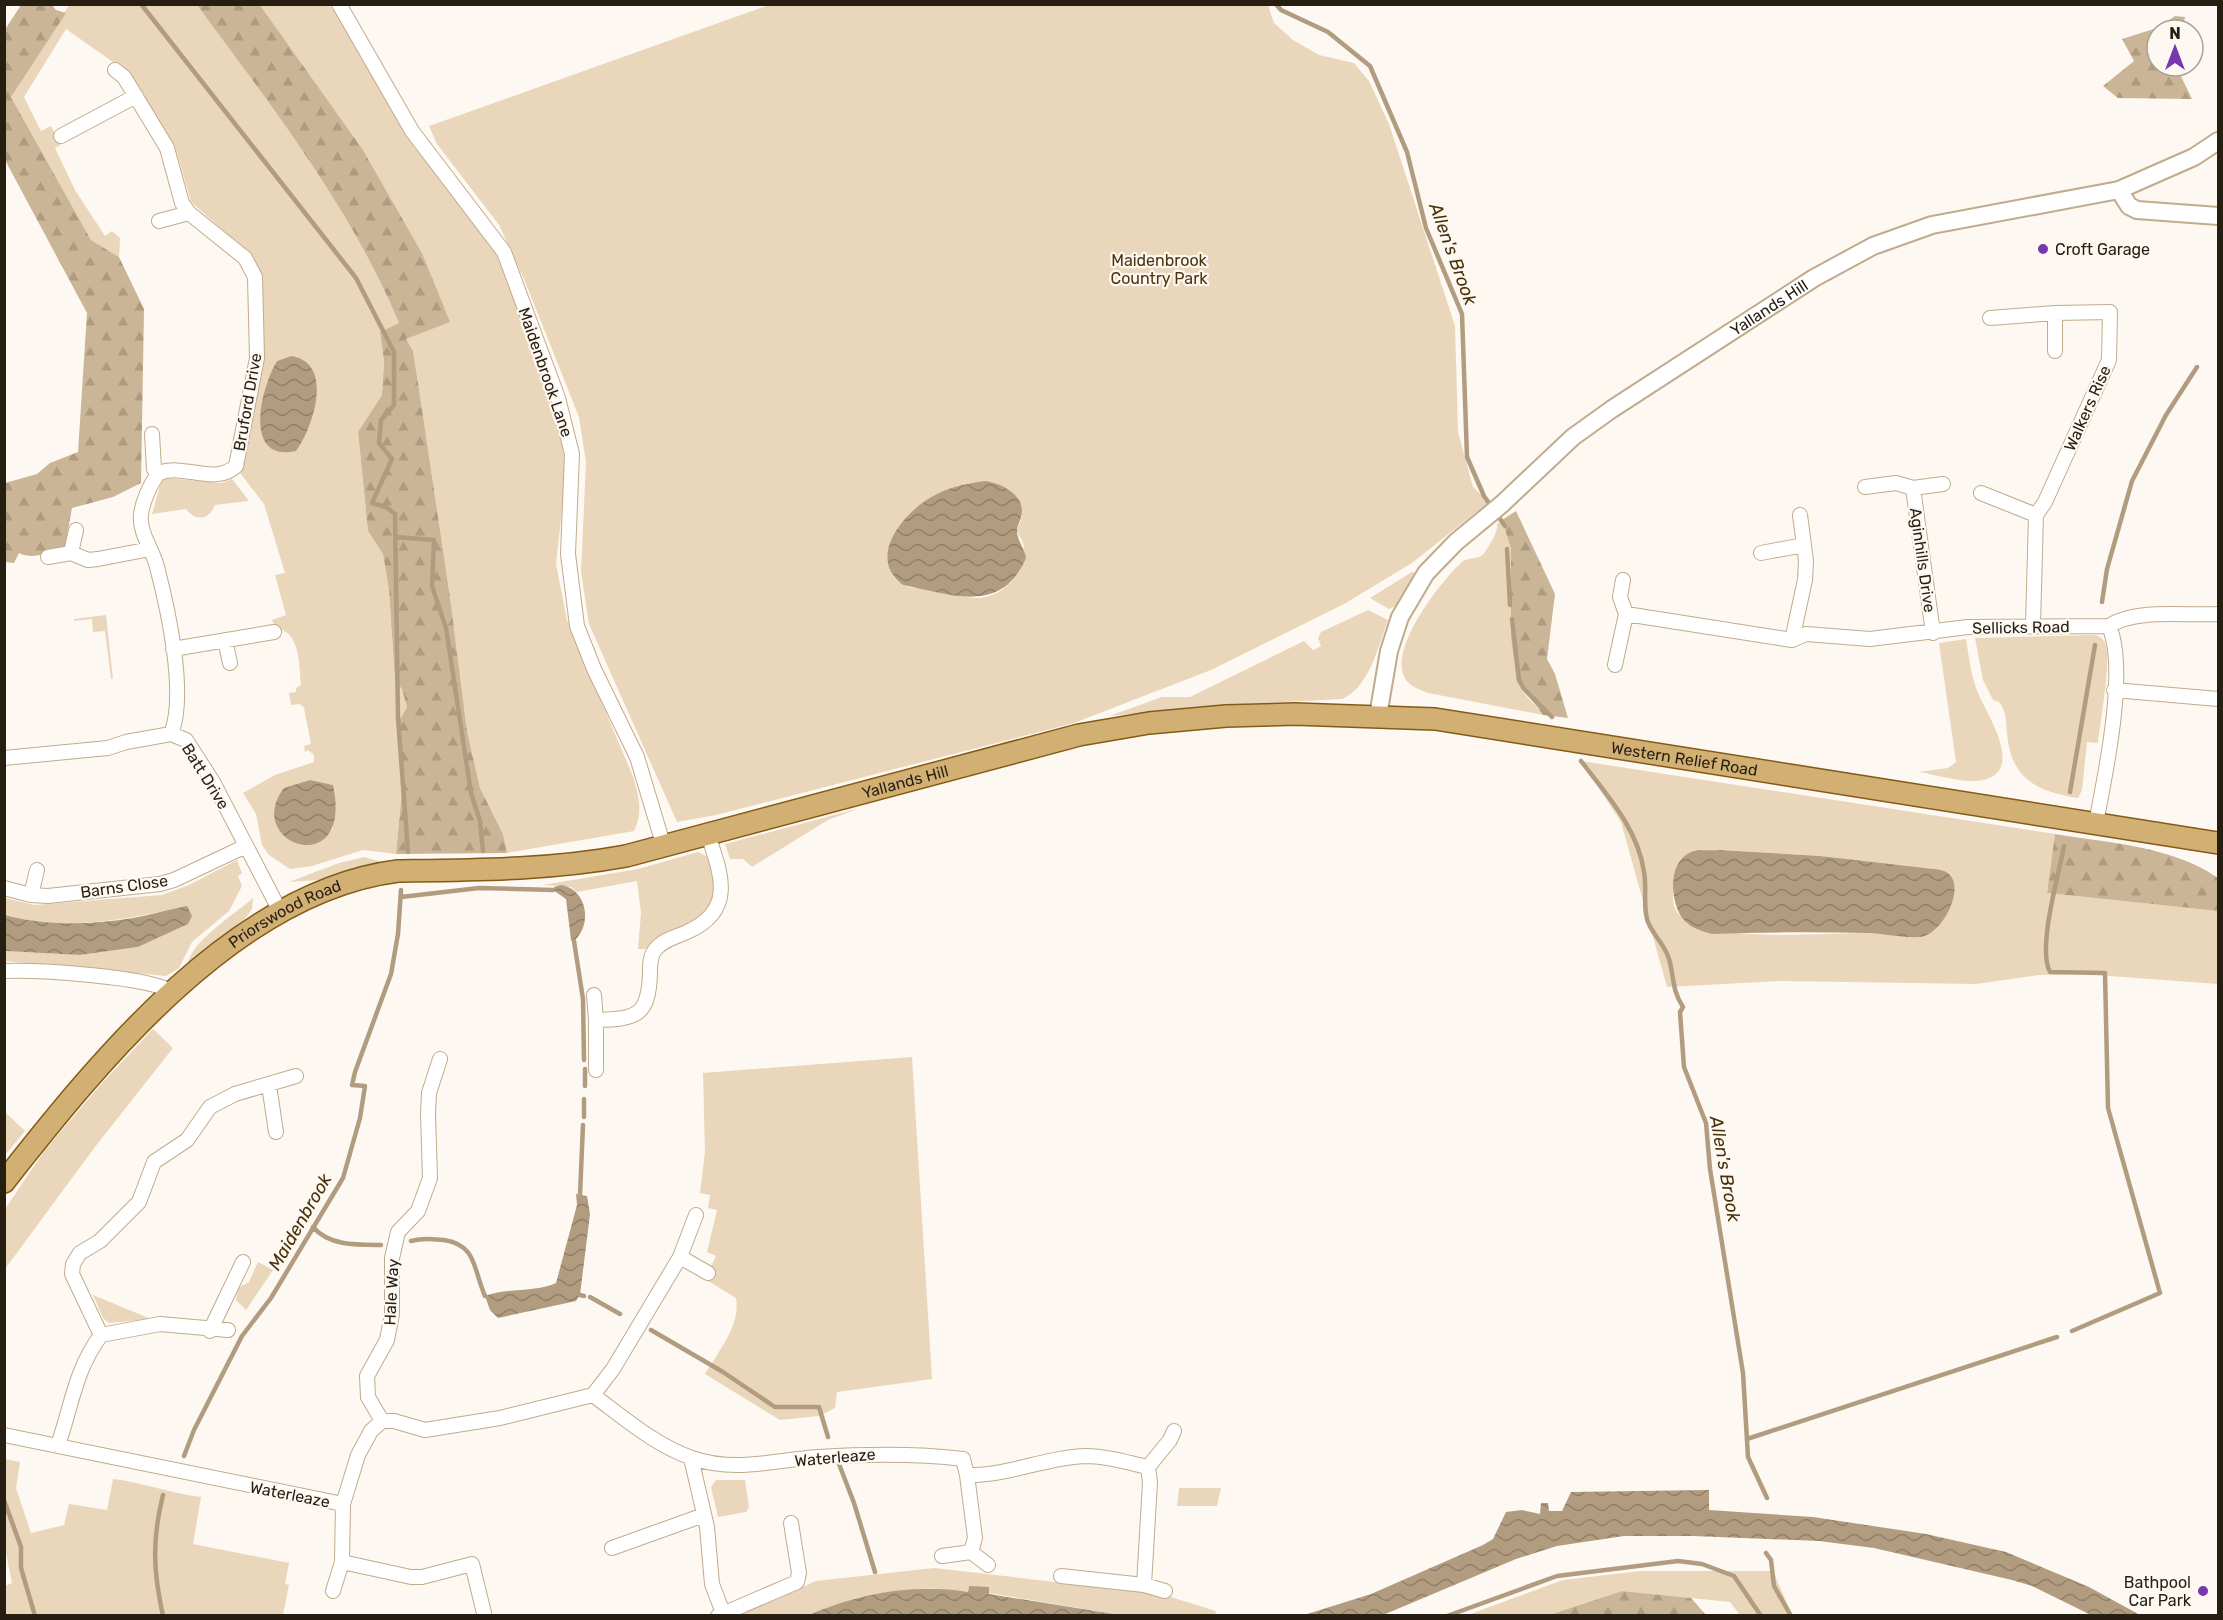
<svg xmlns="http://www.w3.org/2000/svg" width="2223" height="1620" viewBox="0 0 2223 1620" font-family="Rubik,sans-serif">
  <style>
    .green { fill: #ead6bb; fill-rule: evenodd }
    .forest { fill: url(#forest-firs) }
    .water { fill: url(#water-waves) }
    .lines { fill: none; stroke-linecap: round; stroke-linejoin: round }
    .stream { stroke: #b29c7f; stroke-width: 4.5 }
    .minor-casing { stroke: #c1ab8d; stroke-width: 16 }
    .tertiary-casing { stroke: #c1ab8d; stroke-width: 20 }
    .primary-casing { stroke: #835b16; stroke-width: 24 }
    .minor { stroke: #fff; stroke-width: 14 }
    .tertiary { stroke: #fff; stroke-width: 16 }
    .primary { stroke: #d2b074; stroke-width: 21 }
    .poi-dot { fill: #7538ad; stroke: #fdf8f2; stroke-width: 2 }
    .labels { text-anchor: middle; stroke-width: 4.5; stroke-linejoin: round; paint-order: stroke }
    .poi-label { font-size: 16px; fill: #271e12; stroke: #fdf8f2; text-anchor: start }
    .park-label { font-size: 16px; fill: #4d350f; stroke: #fdf8f2 }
    .street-label { font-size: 16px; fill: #271e12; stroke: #fdf8f2 }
    .water-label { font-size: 18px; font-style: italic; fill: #483008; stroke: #fdf8f2 }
  </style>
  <defs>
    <pattern id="forest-firs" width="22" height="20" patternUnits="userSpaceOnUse" patternTransform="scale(1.5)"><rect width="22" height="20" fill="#cbb597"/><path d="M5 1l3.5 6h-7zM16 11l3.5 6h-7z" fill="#ae9b81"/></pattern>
    <pattern id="water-waves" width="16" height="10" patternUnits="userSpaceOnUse" patternTransform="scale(1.5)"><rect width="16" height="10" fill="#b29c7f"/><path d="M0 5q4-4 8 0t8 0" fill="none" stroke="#917f67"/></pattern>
  </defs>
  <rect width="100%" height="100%" fill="#fdf8f2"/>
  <path class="green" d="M69,5h128c74,101 153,201 202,318l-19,9 4,29 -2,34 -24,38 10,98 15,23 6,36 6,91 7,8 5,18 -10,18 7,44 -8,85 -33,-4 -51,16 -22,3 -21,-14 -7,-10 -6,-31 -13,-21 32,-18 39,-13v-7l-6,-5 -3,2 -1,-6 7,-2 -7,-36 -4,-4 -9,1 -2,-12 7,-1v-4l5,-3c-2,-20 0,-54 -26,-57l-3,-8 14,-5 -11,-40 10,-2 -21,-69 -24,-31 24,-113 -2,-71 -3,-20 -11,-17 -57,-50 -15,-52 -46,-76 -64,-45 -42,68 17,34 10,-5 10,19 -6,3 20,42 30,46 7,-5 8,7 -1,19 -28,-17 -80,-143zM291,356c20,3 24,16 25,35l-56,26 6,-32 11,-24zM310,780l23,5v44l-15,14 -10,2 -24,-57z
    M260,5h69l7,7 78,135 36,43 46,64 22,49 37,103 10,42 -1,44 -8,72 11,56 67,159c5,19 9,34 0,52l-127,22 -4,-19 -23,-46 -13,-57 -17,-134 -31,-208 -6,-38 -8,-12 44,-17 -27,-69 -59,-103z
    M769,5h499l6,18 19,17 26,15 35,8 15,18 20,43 66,202 3,106 15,55 16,15 -77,61 -68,41 -133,66 -137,53 -358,92 -39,7 -88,-198 -8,-52 5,-110 -7,-45 -55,-138 -25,-54 -62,-81 -8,-18zM970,483l52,33 -5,15c2,5 7,12 7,17 4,26 -24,51 -49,50 -13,-1 -27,-6 -40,-9 -10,-1 -23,0 -32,-4 -19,-11 -16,-32 -8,-49 16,-32 41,-43 75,-53z
    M166,478l55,5 11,-4 17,22 -34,4c-6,15 -19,17 -29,4l-34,5 9,-32z
    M1502,520l9,29v88l11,54 21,24 -115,-22c-10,-4 -22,-8 -25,-19 -10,-30 37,-92 58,-111 7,-7 18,-2 24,-11 5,-8 13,-19 12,-28z
    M1412,572l4,1 -20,33 -7,3 -19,-11z
    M1368,610l20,10c-10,26 -18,67 -46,79l-119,6 -114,11 53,-19h28l114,-56 9,9 8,-4 -3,-8 3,-6z
    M106,615l7,64h-2l-6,-48 -12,1 -1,-13 -18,2v-2z
    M2094,635c5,1 9,3 11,8 7,17 -5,79 -7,100l-11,-1 -5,48 -4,8c-42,-7 -67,-19 -71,-65 -1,-12 0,-21 -8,-31l-6,-2 -10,-20 -8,-42z
    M1966,639c3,18 5,37 12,54 8,20 48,78 5,87 -18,4 -45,-5 -64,-8l29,-4 8,-6 -17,-119z
    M1581,761l474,73 -8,59 171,18v73l-136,-10 -43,1 -63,9 -196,-3 -113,6 -46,-165zM1719,850l101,6 126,16 -24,65c-19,-2 -37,-3 -56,-4 -41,0 -151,9 -182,-14 -24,-18 -3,-49 7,-67z
    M860,808l-32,12 -76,47 -9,-8h-13l-5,-15z
    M698,852l12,6c20,66 -22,61 -65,91h-7l3,-36 -4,-32 -60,11 -6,-5 -28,-2 95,-16z
    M365,857l19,6 -66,17 -29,2 50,-19z
    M237,860l5,13 -4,3 4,10 -13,25 -37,31 -13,26 -13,8 -161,-15 -1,-10 76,4 36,-5 22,-3 50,-23 -11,-16c-56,13 -117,23 -172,7l1,-17 28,7 128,-10 27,-10z
    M253,898l-1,11 -7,10 -57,48c-2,-23 49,-54 65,-69z
    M153,1029l20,19 -78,99 -90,122v-60l40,-59 57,-67z
    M912,1057l20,322 -95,13 -2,16 -16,8 -39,4 -75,-46c13,-22 36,-49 31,-76l-31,-19 11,-23 -9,-4 10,-42 -9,-2 2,-13 -10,-2 5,-41 -2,-79z
    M5,1112l20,19 -20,24h-1z
    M258,1262l15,8 -27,40 -10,-10 2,-12 11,-6z
    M93,1295l58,24 -42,4 -6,-5z
    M5,1459l15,3 -4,26 15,45 33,-8 5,-21 38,6 6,-31c30,3 58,15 88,18l-8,47 96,19 -4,21 4,1 -6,30h-278v-29l7,-3 -7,-35z
    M716,1480h29l4,27 -3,5 -28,5 -7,-30z
    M1179,1488h42l-4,18h-40z
    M934,1568l227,26 55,17 -1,5 -95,-1 -131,-22 -20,-7 -1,6 -38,-4 -73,10 -48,17 -71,1 78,-35z
    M1641,1571h132l19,44h-52l-10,-13 -108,-11 -73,24 -84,1 98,-36z"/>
  <path class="forest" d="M21,5h31l4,5 10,3 -55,84 80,143 28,17 25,52 -3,174 -28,14 -41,11 -7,39c-16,4 -30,14 -46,6l-5,10 -9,-1v-79l32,-9 13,-11 28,-11 9,-139 -82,-153 -1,-129z
    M197,5h63l103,145 59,103 28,69 -44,17 7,12 6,38 31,208 17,134 13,57 23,46 4,19 -111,1 8,-85 -7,-44 10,-18 -5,-18 -7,-8 -6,-91 -6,-36 -15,-23 -10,-99 24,-37 2,-34 -4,-29 19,-9c-49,-117 -128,-217 -202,-318z
    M2175,16l10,1 -1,6 -9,7h-18v36h19l16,33 -74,-1 -15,-12 31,-25 -12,-22 38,-12z
    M1516,511l39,83 -8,65 8,15 13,44 -25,-3 -26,-34 -6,-44v-88l-9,-29z
    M2055,834c55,9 117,12 163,44v33l-171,-18z
    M1622,1591l69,7 15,17h-157z"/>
  <path class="water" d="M291,356c44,6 22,72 5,95 -54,12 -35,-64 -19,-90z
    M986,481c17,3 41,15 35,36 -1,5 -4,9 -4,14 0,9 8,18 9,27 -24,58 -76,36 -123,27 -39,-28 4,-77 34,-91 15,-8 33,-11 49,-13z
    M310,780l23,5c21,98 -92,59 -49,3z
    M1719,850l101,6 113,13c3,0 10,1 13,3 22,12 -3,63 -26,65 -16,1 -34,-3 -51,-4 -52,-1 -105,-1 -157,1 -11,-3 -21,-6 -29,-15 -13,-17 -16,-57 8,-67 8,-3 20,-1 28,-2z
    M561,885c26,4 32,39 13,56l-3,-1 -5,-41 -13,-9 1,-3z
    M187,906l5,10 -4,8 -50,23 -22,3 -36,5 -75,-4v-36c39,11 87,10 128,3 18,-3 36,-9 54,-12z
    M576,1194l11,2 3,18 -10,81 -4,6 -78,17 -8,-8 -5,-14c23,-9 50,-3 71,-13l21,-78z
    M1709,1490v20l104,7 113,17 80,18 83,35 51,28h-49l-59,-29 -20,-6 -138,-32 -55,-7 -126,-5h-69l-67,10 -41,13 -133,56h-79l67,-21 112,-49 10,-6 13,-27 16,-2 18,4 1,-11h7l1,8h13l9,-19z
    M969,1586l20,1v7l131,21h-311c49,-21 105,-32 159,-23z"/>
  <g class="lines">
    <path class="stream" d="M141,4l215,274 38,74v53l-13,15 -2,23 13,16 -20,44 14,4 9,7 3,204 10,134
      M1276,4l5,6 47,22 42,34 37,86 19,76 36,86 5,143 17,39 21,30
      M396,537l38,3 -2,46 14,42 25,165 9,28 3,30
      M1507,549l3,56
      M2102,602l5,-33 25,-88 34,-66 31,-48
      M1512,619l7,61 5,9 28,28
      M1581,761c26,34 57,68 63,111 3,15 -1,32 3,47 3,13 18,25 22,40 5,17 3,32 14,48l-3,5 4,55 22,56 4,46 33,204 5,84 19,41
      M2070,792l25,-147
      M2064,846c-5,28 -27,102 -14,126l55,1 3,135 52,185 -88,38
      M401,897l78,-9 74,2
      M574,941l9,58 1,61
      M585,1069v17
      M584,1117v-18
      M580,1195l3,-70
      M313,1227c16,19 44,18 68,18
      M411,1241c13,-3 20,-2 33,-1 33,5 29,29 41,56
      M580,1295l4,1
      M590,1297l30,17
      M651,1330l72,42 52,35h44l9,30
      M1747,1439l310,-102
      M184,1456l10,-26 48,-94 29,-38 72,-120 17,-60 5,-32 -13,-1 3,-13 36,-98 7,-40 3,-44
      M839,1464l15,39 21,69
      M4,1500l17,47v21l14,48
      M1766,1553l5,7 3,26 17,30
      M163,1616c-10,-45 -11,-77 0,-121
      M1447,1616l110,-40 121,-15 24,3 32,12 27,40"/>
    <g class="minor-casing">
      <path id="minor" d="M339,4l73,127 92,121 54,146 14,56 -4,100 9,72 17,43 43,88 27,90
        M115,70l9,7 43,71 15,55 7,10 56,45 10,19 2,81 -21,108c-22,20 -51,-3 -77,7 -8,9 -17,30 -18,42 -2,18 12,35 16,52 11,42 30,128 14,167
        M61,136l75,-40
        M159,221l30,-8
        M1990,318l65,-5 55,-1 -1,48 -64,142 -9,13
        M2055,351v-38
        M152,434l2,35 5,4
        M1865,487l31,-4 17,5 20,145
        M1913,488l30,-4
        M1981,493l55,22 -3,110
        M71,553l5,-23
        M1761,553l43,-8
        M48,557l23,-4 17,7 10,-1 52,-10
        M1623,580l-3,17 6,17 166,26 14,-6 64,5 98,-12 141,-1c27,-18 77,-10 109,-12
        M225,640l5,23
        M1792,640l13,-60 1,-19 -6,-46
        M173,649l101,-17
        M1615,665l11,-51
        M2114,690l104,9
        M4,758l104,-10 18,-6 45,-8 15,6 27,42 67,129
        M2096,823c9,-48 32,-153 13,-197
        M4,888l27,7 17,1 112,-12 14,-4 72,-34
        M31,895l6,-25
        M4,971c33,-1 147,5 170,22
        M594,995l2,25
        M596,1070v-50c41,-1 53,-4 54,-48 0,-7 0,-16 5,-22 7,-10 21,-13 32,-18 48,-21 35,-56 21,-97
        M269,1085l7,47
        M680,1257l28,16
        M210,1331l33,-69
        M101,1335l59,-11 68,6
        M593,1395c31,23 62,50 99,63 44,15 82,2 126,-1 49,-3 97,-4 145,2l4,16c41,1 79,-18 120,-19 20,0 42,7 61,11l2,15 -6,103
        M382,1421l-14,-24 -1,-21 20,-36 5,-26v-56l6,-26 20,-21 12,-33 -2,-65 1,-20 11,-34
        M4,1435l339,69 15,-49 13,-24 11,-10h12l31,9 75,-12 93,-23 20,-26 67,-112 16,-42
        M58,1445c14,-40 17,-75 43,-110l-29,-61 1,-10 7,-11 20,-12 39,-39 15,-40 33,-22 23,-33 25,-13 61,-18
        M691,1458l16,69 5,57 11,29
        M1148,1467l22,-27 4,-9
        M343,1504l-1,58 69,15h11l50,-13 12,49
        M612,1548l92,-33
        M971,1552l17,13
        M942,1556l29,-4 4,-14 -8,-63
        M1061,1576l83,9 21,6
        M333,1591l9,-29
        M718,1616l79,-34 2,-9 -8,-50"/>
    </g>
    <g class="tertiary-casing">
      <g id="tertiary">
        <path d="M2119,190l10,16 8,4 81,6"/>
        <path id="s1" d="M1378,716l11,-65 11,-34 26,-44 30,-31 46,-38 71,-67 39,-28 202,-131 59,-32 59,-21 187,-35 75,-33 24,-16"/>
      </g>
    </g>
    <g class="primary-casing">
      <g id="primary">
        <path id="s2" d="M4,1182c95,-121 232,-291 394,-311 77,-1 152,-1 228,-15l453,-121 70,-12 77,-7 69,-2 140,5 783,124"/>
      </g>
    </g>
    <use href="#minor" class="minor"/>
    <use href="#tertiary" class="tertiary"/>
    <use href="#primary" class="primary"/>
  </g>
  <g class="poi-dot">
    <circle cx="2043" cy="249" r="6"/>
    <circle cx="2203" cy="1591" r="6"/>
  </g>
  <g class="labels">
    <g class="poi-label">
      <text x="2055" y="255">Croft Garage</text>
      <text x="2191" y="1588" text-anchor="end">Bathpool<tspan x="2191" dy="18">Car Park</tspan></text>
    </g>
    <g class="park-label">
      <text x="1159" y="266">Maidenbrook<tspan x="1159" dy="18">Country Park</tspan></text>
    </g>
    <g class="street-label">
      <text dy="6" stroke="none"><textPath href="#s1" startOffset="588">Yallands Hill</textPath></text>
      <text transform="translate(546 372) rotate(71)" y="6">Maidenbrook Lane</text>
      <text transform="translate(247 402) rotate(-80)" y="6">Bruford Drive</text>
      <text transform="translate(2087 408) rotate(-66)" y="6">Walkers Rise</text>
      <text transform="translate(1923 560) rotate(82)" y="6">Aginhills Drive</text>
      <text transform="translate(2021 627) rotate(-1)" y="6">Sellicks Road</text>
      <text dy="6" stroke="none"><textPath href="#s2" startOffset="1822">Western Relief Road</textPath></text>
      <text transform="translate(206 776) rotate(58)" y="6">Batt Drive</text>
      <text dy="6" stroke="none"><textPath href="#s2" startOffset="1032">Yallands Hill</textPath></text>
      <text transform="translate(124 886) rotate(-8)" y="6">Barns Close</text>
      <text dy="6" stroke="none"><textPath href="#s2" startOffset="392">Priorswood Road</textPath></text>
      <text transform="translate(391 1292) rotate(-87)" y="6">Hale Way</text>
      <text transform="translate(835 1457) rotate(-5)" y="6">Waterleaze</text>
      <text transform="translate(290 1494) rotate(11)" y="6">Waterleaze</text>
    </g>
    <g class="water-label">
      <text transform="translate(1453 254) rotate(70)" y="6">Allen's Brook</text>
      <text transform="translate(1725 1169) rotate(80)" y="6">Allen's Brook</text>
      <text transform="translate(300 1222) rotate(-60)" y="6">Maidenbrook</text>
    </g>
  </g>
  <rect width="2223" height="1620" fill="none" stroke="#271e12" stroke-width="12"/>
  <g transform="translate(2175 48)"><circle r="28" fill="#fdf8f2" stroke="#a7a198" stroke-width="1.5"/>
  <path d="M0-4.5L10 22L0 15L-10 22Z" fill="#7538ad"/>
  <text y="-9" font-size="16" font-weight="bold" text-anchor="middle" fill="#271e12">N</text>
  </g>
</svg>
